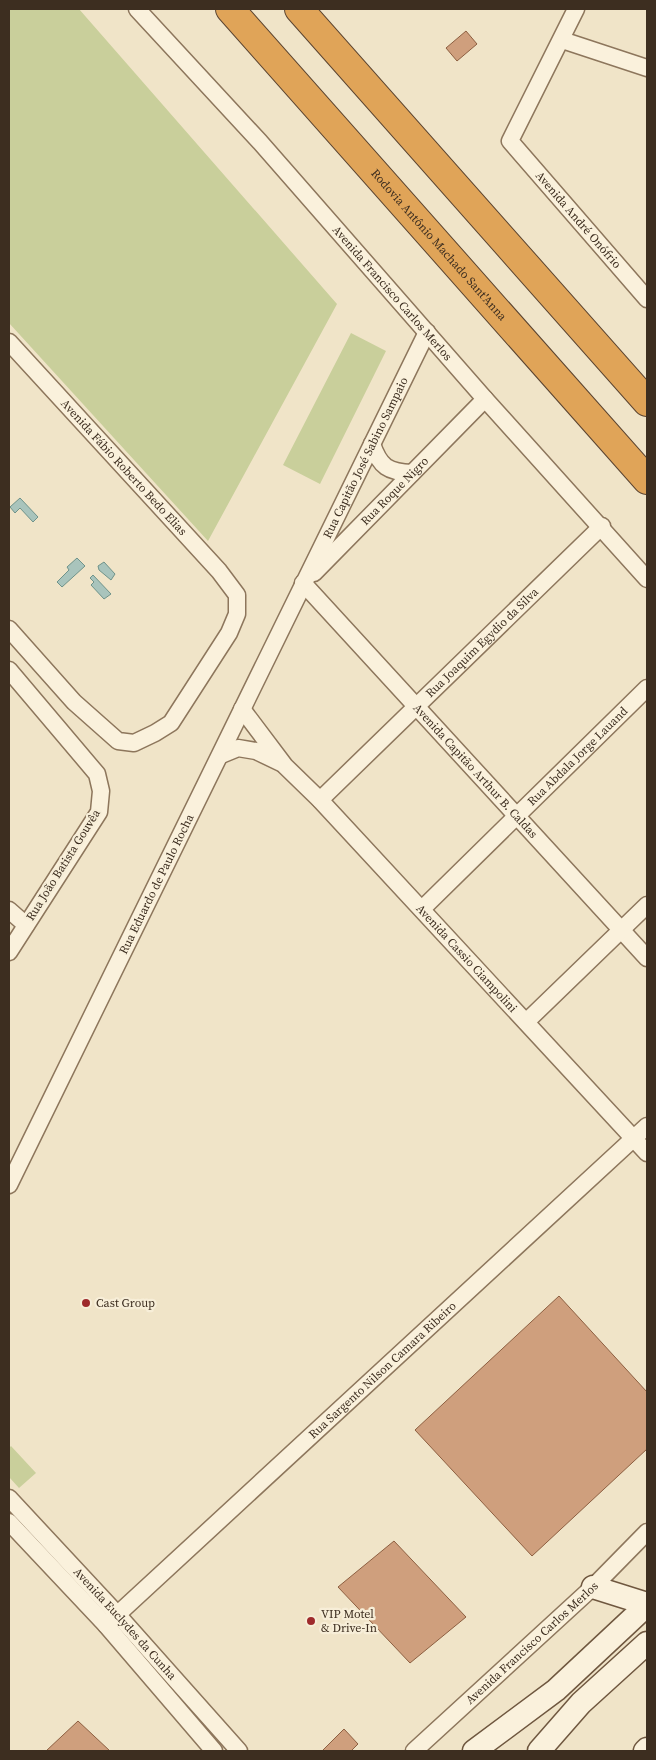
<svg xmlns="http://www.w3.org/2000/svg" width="656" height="1760" viewBox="0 0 656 1760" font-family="'Source Serif 4',serif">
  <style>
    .green { fill: #c9cf9b }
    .water { fill: #a9c4bc; stroke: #6f938a }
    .building { fill: #cf9f7d; stroke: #8d5f41 }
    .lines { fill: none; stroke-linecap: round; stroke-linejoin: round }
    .street-casing { stroke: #8d765c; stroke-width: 19 }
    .secondary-casing { stroke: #6f573f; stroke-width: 25 }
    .highway-casing { stroke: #5b4430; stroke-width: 30 }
    .street { stroke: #faf1dc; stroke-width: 16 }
    .secondary { stroke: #faf1dc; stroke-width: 22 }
    .highway { stroke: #e0a458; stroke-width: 28 }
    .poi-dot { fill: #9e2a2b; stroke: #f7eed8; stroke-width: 2 }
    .labels { text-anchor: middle; stroke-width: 4.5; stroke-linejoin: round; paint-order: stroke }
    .street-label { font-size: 12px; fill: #3d2e20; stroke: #f7eed8 }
    .poi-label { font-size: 12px; fill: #3d2e20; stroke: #f7eed8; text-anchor: start }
  </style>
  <rect width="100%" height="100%" fill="#f0e4c8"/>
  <path class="green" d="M9,9h70l258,295 -129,237 -199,-218z
    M351,333l35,18 -66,133 -37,-19z
    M11,1446l25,27 -17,15 -10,-11v-29z"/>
  <path class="water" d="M20,498l18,19 -5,5 -13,-14 -5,5 -5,-6z
    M77,558l8,8 -23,21 -5,-5 12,-12 -2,-3z
    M104,562l11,12 -4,6 -12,-10 -1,-4z
    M93,575l18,19 -7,5 -13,-14 3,-3 -4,-4z"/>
  <path class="building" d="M466,31l11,13 -20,17 -11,-13z
    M559,1296l88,96v57l-115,107 -117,-126z
    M394,1541l72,76 -56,46 -72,-76z
    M78,1721l32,30h-64z
    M344,1729l14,15 -7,7h-29z"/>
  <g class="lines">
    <g class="street-casing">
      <g id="street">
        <path id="s1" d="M137,9l123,133 225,257 162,180"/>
        <path id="s2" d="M576,9l-66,132 137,158"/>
        <path d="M562,40l85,28"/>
        <path id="s3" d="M9,342l210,229 18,24v19l-8,19 -58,90 -16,10 -21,10 -16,-2 -44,-39 -65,-73"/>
        <path d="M372,444c8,23 16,28 40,29"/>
        <path id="s4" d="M314,573l171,-174"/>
        <path id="s5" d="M303,583l344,375"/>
        <path d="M9,670l88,104 4,17 -2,21 -90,140"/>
        <path id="s6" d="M242,709l43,57 35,34 327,353"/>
        <path d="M221,755l17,-7 18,3 25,12"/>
        <path id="s7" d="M320,800l282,-274"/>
        <path id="s8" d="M422,909l225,-221"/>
        <path d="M9,910l17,15"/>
        <path d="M526,1022l121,-117"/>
        <path id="s9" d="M9,1185l418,-853"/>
        <path id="s10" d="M9,1498l108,116 122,137"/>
        <path d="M9,1522l97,103 108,126"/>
        <path id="s11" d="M106,1625l541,-499"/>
        <path id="s12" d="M414,1751l179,-164 54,-55"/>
      </g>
    </g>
    <g class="secondary-casing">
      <path id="secondary" d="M593,1587l54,17
        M474,1751l82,-61 91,-85
        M539,1751l42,-48 66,-60
        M645,1751l2,-2"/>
    </g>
    <g class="highway-casing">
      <g id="highway">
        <path id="s13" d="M230,9l417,471"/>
        <path d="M299,9l348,393"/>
      </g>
    </g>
    <use href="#street" class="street"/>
    <use href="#secondary" class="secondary"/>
    <use href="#highway" class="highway"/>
  </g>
  <g class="poi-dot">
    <circle cx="86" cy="1303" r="5"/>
    <circle cx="311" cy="1621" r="5"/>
  </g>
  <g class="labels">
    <g class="street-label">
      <text dy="4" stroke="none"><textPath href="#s2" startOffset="252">Avenida André Onófrio</textPath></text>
      <text dy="4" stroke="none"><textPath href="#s13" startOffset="315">Rodovia Antônio Machado Sant'Anna</textPath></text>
      <text dy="4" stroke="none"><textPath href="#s1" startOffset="382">Avenida Francisco Carlos Merlos</textPath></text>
      <text dy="4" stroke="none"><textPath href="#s9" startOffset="810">Rua Capitão José Sabino Sampaio</textPath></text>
      <text dy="4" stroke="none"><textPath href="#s3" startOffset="170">Avenida Fábio Roberto Bedo Elias</textPath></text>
      <text dy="4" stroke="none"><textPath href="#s4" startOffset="115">Rua Roque Nigro</textPath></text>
      <text dy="4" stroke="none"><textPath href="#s7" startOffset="226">Rua Joaquim Egydio da Silva</textPath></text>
      <text dy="4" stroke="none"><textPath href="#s8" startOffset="218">Rua Abdala Jorge Lauand</textPath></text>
      <text dy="4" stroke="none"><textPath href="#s5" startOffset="255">Avenida Capitão Arthur B. Caldas</textPath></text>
      <text transform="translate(63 865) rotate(-58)" y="4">Rua João Batista Gouvêa</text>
      <text dy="4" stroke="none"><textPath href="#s9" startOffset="335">Rua Eduardo de Paulo Rocha</textPath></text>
      <text dy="4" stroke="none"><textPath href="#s6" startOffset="336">Avenida Cassio Ciampolini</textPath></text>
      <text dy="4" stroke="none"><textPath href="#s11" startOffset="376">Rua Sargento Nilson Camara Ribeiro</textPath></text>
      <text dy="4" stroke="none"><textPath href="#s10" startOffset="171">Avenida Euclydes da Cunha</textPath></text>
      <text dy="4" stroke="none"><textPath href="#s12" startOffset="160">Avenida Francisco Carlos Merlos</textPath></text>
    </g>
    <g class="poi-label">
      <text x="96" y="1307">Cast Group</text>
      <text x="321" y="1618">VIP Motel<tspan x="321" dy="14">&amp; Drive-In</tspan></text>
    </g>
  </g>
  <rect width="656" height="1760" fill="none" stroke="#3d2e20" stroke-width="20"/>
</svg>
